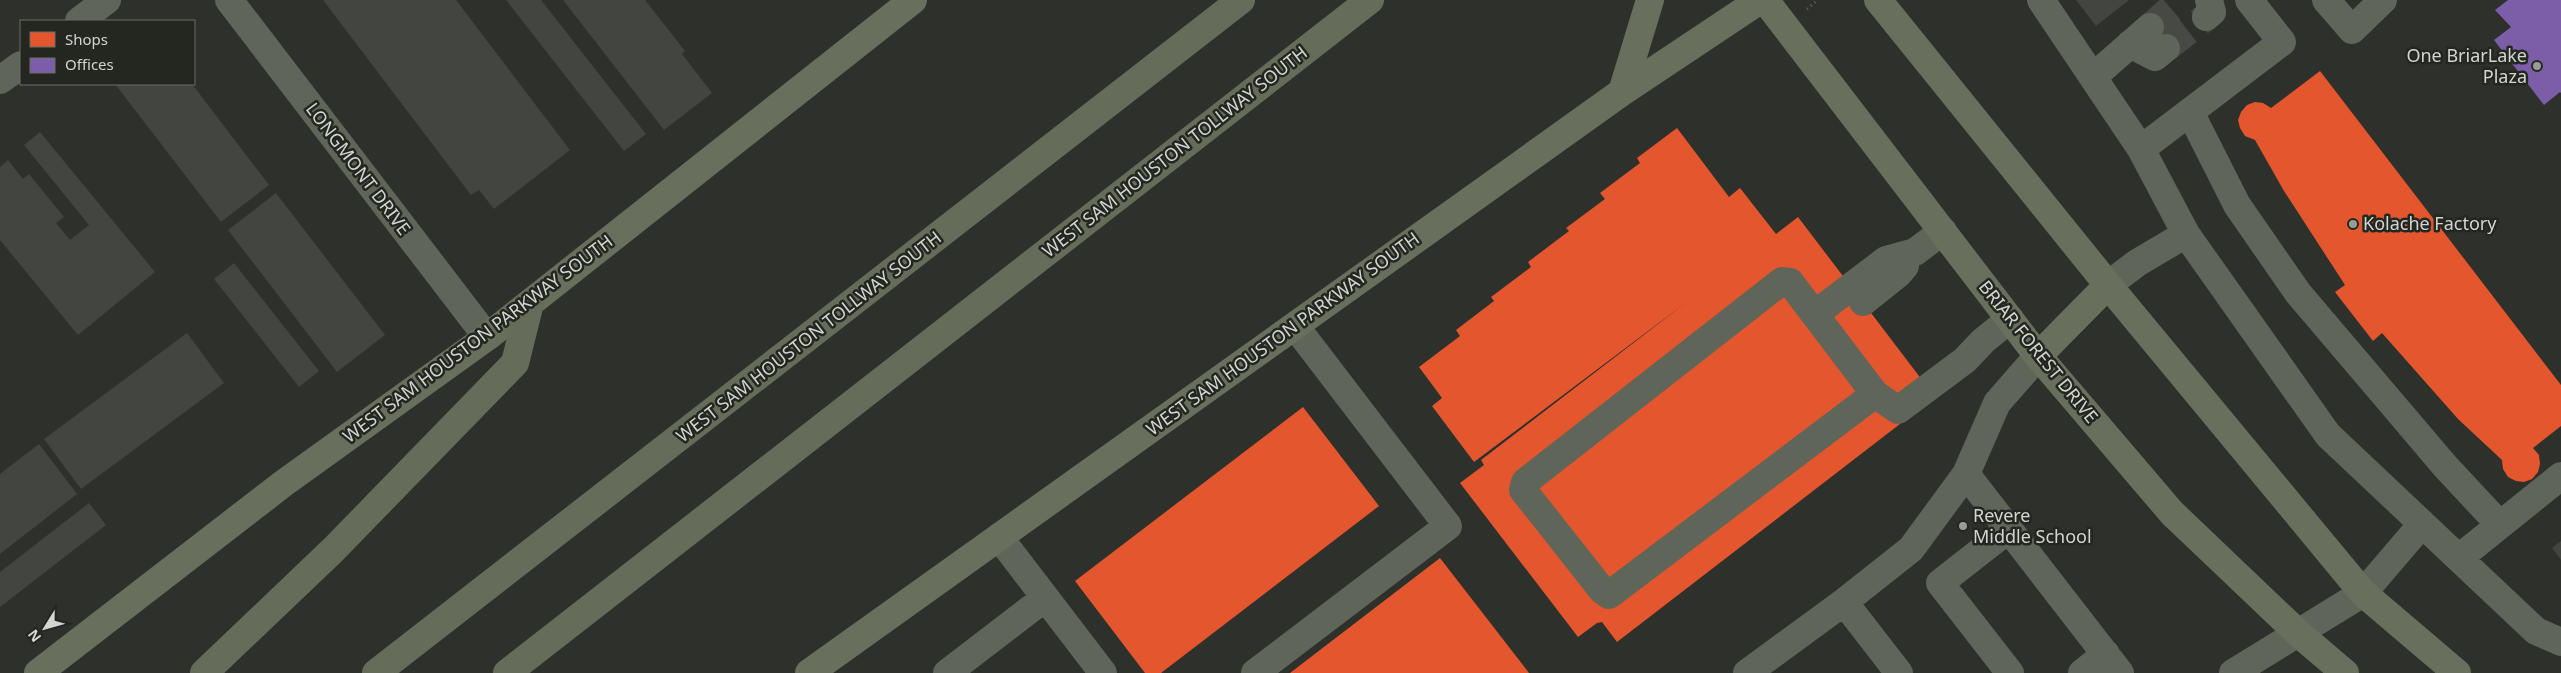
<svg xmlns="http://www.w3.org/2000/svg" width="2561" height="673" viewBox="0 0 2561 673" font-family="'Noto Sans',sans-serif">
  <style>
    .shops { fill: #e4572e }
    .offices { fill: #7b5ea7 }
    .building { fill: #434541 }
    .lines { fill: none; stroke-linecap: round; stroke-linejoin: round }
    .minor-tunnel { stroke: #474944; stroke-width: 28; stroke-dasharray: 28 14; stroke-linecap: butt }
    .path { stroke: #61655b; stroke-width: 3; stroke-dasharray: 1 4; stroke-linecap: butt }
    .minor { stroke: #5f6558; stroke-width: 28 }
    .major { stroke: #686f5d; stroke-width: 28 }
    .highway { stroke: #656c5a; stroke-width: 28 }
    .poi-dot { fill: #999b97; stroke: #242720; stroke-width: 2 }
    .labels { text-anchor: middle; stroke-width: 5; stroke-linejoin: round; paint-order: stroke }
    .poi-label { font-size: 18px; fill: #d3d5d1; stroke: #242720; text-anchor: start }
    .street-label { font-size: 18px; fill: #d3d5d1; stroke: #242720 }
  </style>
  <rect width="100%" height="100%" fill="#2e302b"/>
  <path class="shops" d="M2320,71l241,314v41l-28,22 6,7 1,9 -2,8 -6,7 -8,3 -8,-1 -8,-4 -5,-8 -1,-9 -44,-41 -76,-86 -9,8 -38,-49 10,-7 -61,-94 -29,-51 -10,-4 -5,-8 -2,-8 3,-8 6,-7 8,-3 8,1 8,5z
    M1677,128l52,69 11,-9 36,46 22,-17 137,180 -318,245 -15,-20 -5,1 -19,14 -118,-154 24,-18 -3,-5 207,-159 -214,161 -42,-56 10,-8 -23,-31 41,-31 -4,-6 38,-29 -3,-4 40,-30 -3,-5 41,-31 -3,-3 39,-29 -5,-6 40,-30 -3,-5z
    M1303,407l76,99 -218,167h-16l-70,-92z
    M1440,558l89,115h-239z"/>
  <path class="offices" d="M2508,0h53v93l-1,-1 -16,13 -50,-65 17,-13 -16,-17z"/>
  <path class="building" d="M323,0h133l114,150 -76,59 -15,-19 -8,5z
    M506,0h35l105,134 -22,17z
    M563,0h82l40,51 -3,3 30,39 -48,37z
    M2076,0h53l-33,26z
    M115,84h77l77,101 -48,37z
    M40,132l115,140 -77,63 -78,-95v-73l8,-7 15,19 6,-5 35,43 -8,6 14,17 19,-15 -65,-80z
    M276,193l109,142 -48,37 -109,-142z
    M234,263l85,108 -20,16 -85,-108z
    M187,333l37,50 -143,106 -37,-50z
    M39,444l38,50 -77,60v-80z
    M89,503l17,22 -106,82v-35z
    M2561,541v19l-9,-12z"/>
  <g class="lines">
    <path class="minor-tunnel" d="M2150,27l31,-27
      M2166,48l40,-31"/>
    <path class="path" d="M1807,9l11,-9"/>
    <path class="minor" d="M229,0l258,337
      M2041,0l100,149 45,85 142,201 208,196 25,11
      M2326,0l26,30 31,-30
      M2206,17l6,-5 -3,-12
      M79,21l28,-21
      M2130,44l25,13 11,-9
      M2093,77l57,-50
      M0,80l21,-15
      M2190,112l47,93 61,88 147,173 55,59
      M2141,149l141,-107 -33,-42
      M2108,285l29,-22 49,-29
      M1863,302l35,-28 7,-8
      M1815,314l71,-54 29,-8 28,-21
      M1875,394l-266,201 -7,-5 -79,-100 2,-8 257,-201 8,1 85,112 23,16 67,-50 18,-19 27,-22
      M1966,474l154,199
      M2009,529l-69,54 70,90
      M999,537l104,136
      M2459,558l102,-82
      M1844,602l55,71
      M947,673l98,-75
      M1255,673l193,-147 -153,-200
      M1747,673l97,-71 67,-53 55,-75 31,-71 41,-47
      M2082,673l24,-19
      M2233,673l130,-80 59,-69"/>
    <path class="major" d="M1765,0l273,356 134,157 126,120 47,40
      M1878,0l230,285 255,308 94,80
      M1622,92l28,-92
      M2038,356l70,-71
      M38,673l246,-190 203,-146 426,-337
      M809,673l813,-581 138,-92"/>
    <path class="highway" d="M204,673l129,-123 182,-187 15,-60
      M376,673l865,-673
      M507,673l863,-673"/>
  </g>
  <g class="poi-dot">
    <circle cx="2537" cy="66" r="5"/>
    <circle cx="2353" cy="224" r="5"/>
    <circle cx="1963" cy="526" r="5"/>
  </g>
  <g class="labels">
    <g class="poi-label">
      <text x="2527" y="62" text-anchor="end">One BriarLake<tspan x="2527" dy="21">Plaza</tspan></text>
      <text x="2363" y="230">Kolache Factory</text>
      <text x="1973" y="522">Revere<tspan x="1973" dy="21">Middle School</tspan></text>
    </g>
    <g class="street-label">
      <text transform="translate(1175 152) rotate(-38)" y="6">WEST SAM HOUSTON TOLLWAY SOUTH</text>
      <text transform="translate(358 169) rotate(53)" y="6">LONGMONT DRIVE</text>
      <text transform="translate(1283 334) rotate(-36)" y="6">WEST SAM HOUSTON PARKWAY SOUTH</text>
      <text transform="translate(809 337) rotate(-38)" y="6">WEST SAM HOUSTON TOLLWAY SOUTH</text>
      <text transform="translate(478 339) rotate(-37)" y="6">WEST SAM HOUSTON PARKWAY SOUTH</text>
      <text transform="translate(2038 352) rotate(51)" y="6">BRIAR FOREST DRIVE</text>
    </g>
  </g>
  <rect x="20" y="20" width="175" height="65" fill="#242720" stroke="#6a6d67"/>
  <rect x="30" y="32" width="25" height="15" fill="#e4572e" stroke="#6a6d67"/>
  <text x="65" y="45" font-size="15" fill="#d3d5d1">Shops</text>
  <rect x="30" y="58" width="25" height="15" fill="#7b5ea7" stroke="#6a6d67"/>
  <text x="65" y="70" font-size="15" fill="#d3d5d1">Offices</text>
  <g transform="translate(45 628) rotate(233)" stroke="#242720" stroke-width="4" paint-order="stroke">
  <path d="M0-4L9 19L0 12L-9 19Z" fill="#d3d5d1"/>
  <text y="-8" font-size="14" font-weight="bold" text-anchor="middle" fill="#d3d5d1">N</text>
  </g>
</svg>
